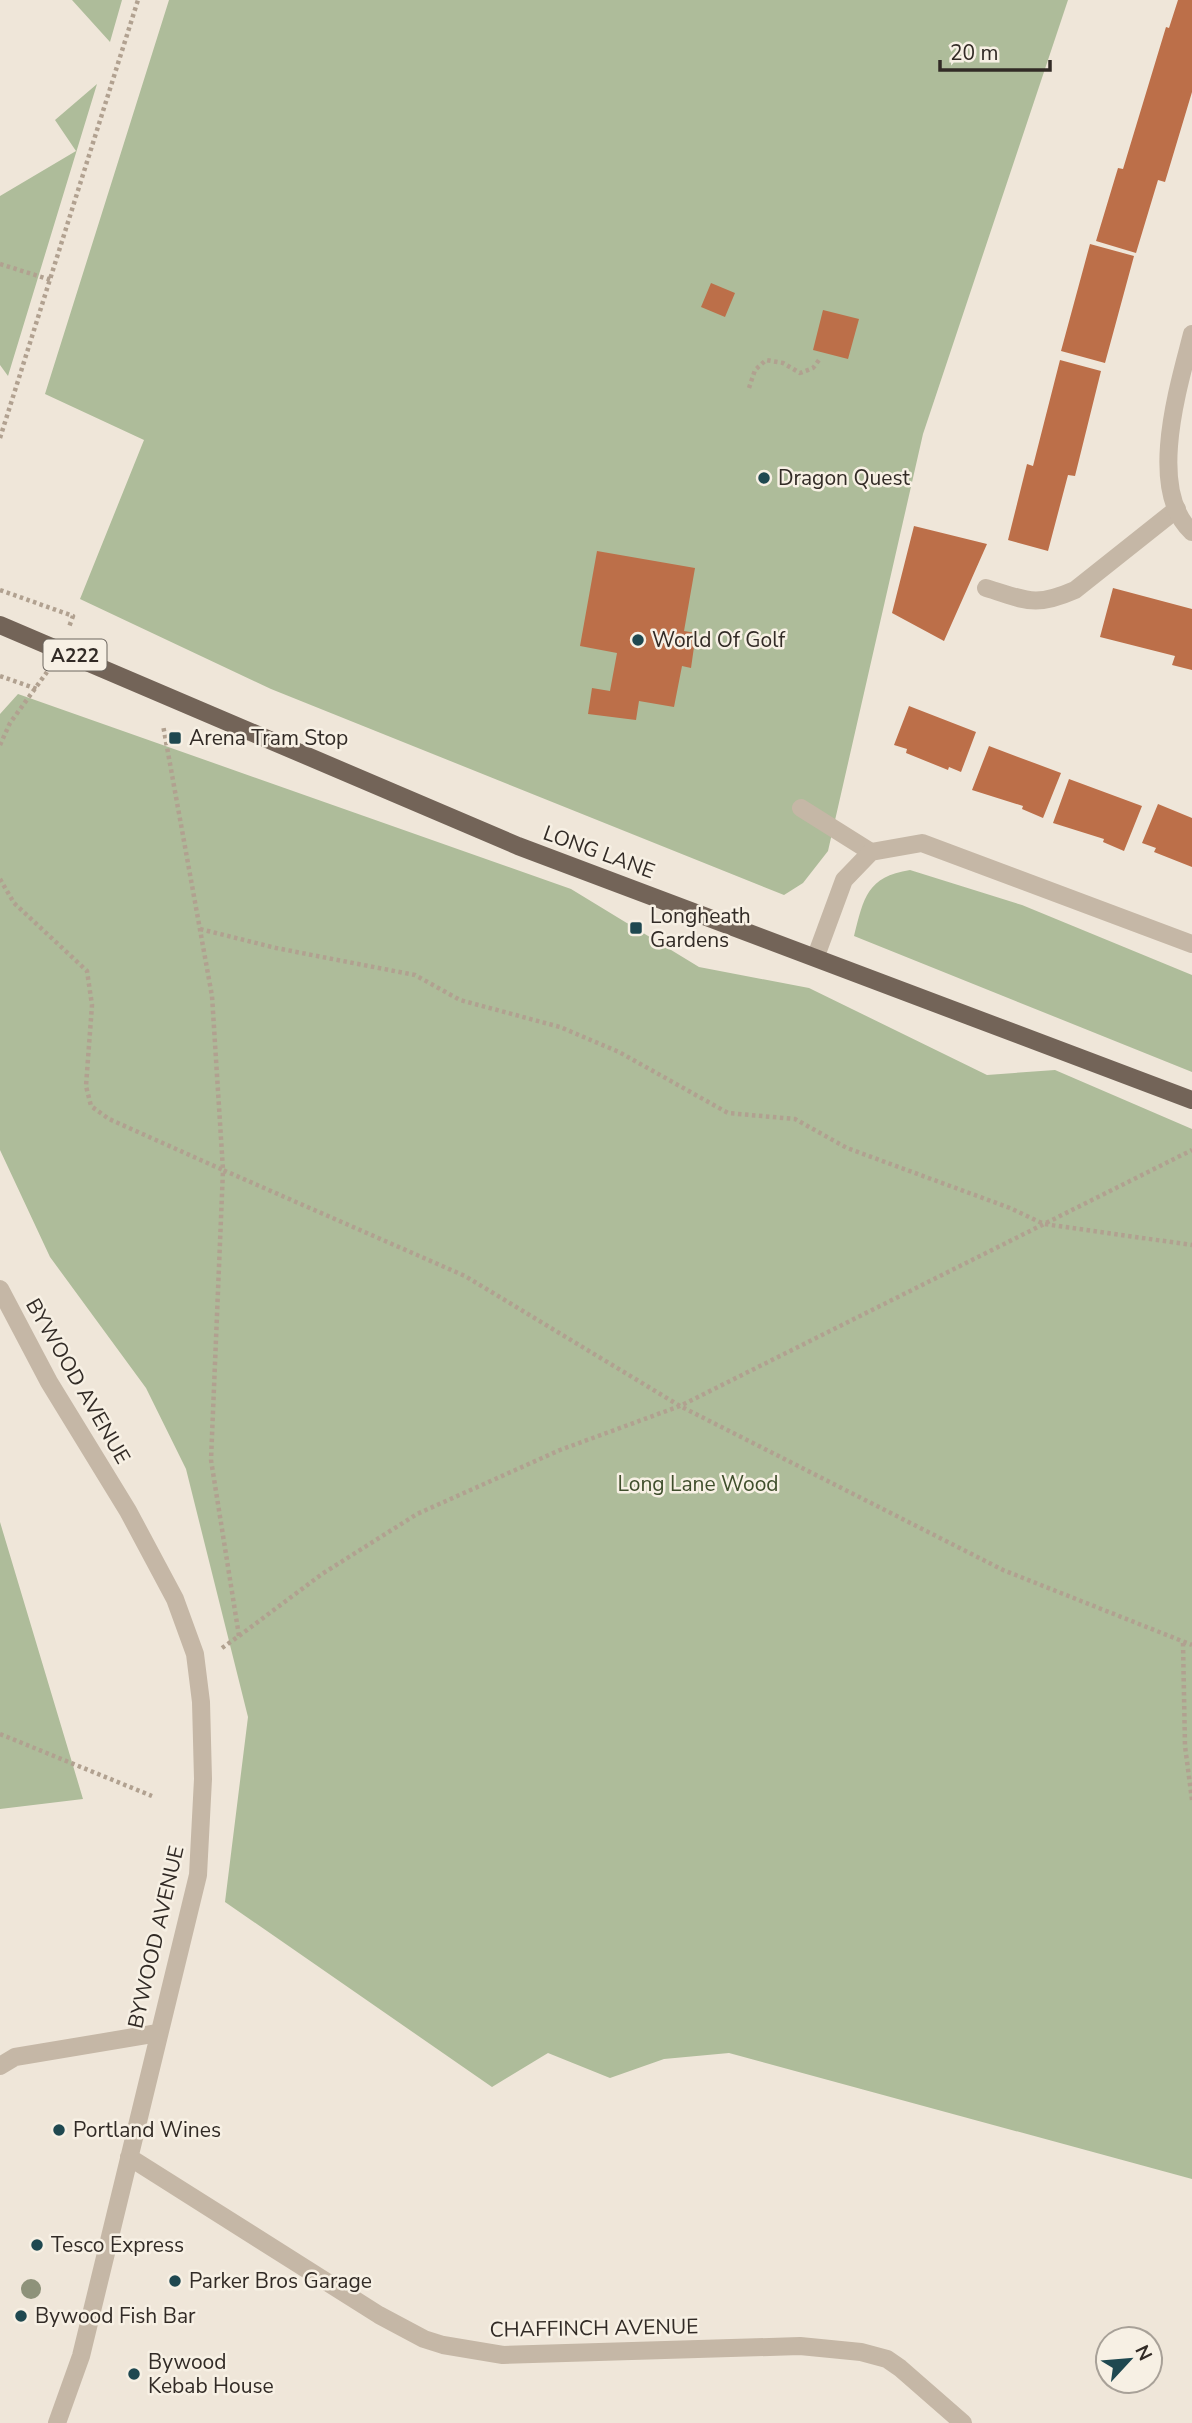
<svg xmlns="http://www.w3.org/2000/svg" width="1192" height="2423" viewBox="0 0 1192 2423" font-family="'Nunito Sans',sans-serif">
  <style>
    .green { fill: #aebc9a }
    .building { fill: #bc6f49 }
    .lines { fill: none; stroke-linecap: round; stroke-linejoin: round }
    .path { stroke: #b1a190; stroke-width: 4.5; stroke-dasharray: 3.5 3.5; stroke-linecap: butt }
    .service { stroke: #c5b7a6; stroke-width: 18 }
    .minor { stroke: #c5b7a6; stroke-width: 18 }
    .primary { stroke: #736458; stroke-width: 18 }
    .tree { fill: #8e927a }
    .poi-dot { fill: #1f4850; stroke: #f7f0e4; stroke-width: 2.5 }
    .labels { text-anchor: middle; stroke-width: 5; stroke-linejoin: round; paint-order: stroke }
    .shield { fill: #f7f0e4; stroke: #6d665f; stroke-width: 2 }
    .shield-label { font-size: 19px; font-weight: bold; fill: #322b26 }
    .poi-label { font-size: 21px; fill: #322b26; stroke: #f7f0e4; text-anchor: start }
    .street-label { font-size: 21px; fill: #322b26; stroke: #f7f0e4 }
    .park-label { font-size: 21px; fill: #3f4e2c; stroke: #f7f0e4 }
  </style>
  <rect width="100%" height="100%" fill="#efe6d9"/>
  <path class="green" d="M72,0h50l-12,42z
    M169,0h899l-145,434 -95,417 -25,32 -19,12 -513,-206 -191,-90 64,-159 -99,-46z
    M97,84l-89,292 -8,-11v-169l76,-45 -21,-31z
    M18,694l553,195 128,78 110,21 178,87 68,-5 137,59v1050l-463,-126 -65,6 -54,19 -62,-25 -56,34 -267,-185 23,-185 -62,-248 -40,-81 -96,-131 -50,-107v-436z
    M910,870l112,35 170,70v97l-338,-136c10,-39 13,-59 56,-66z
    M0,1522l83,277 -83,10z"/>
  <path class="building" d="M1178,0h14v92l-27,90 -7,-2 -22,73 -40,-12 22,-73 5,1 43,-142 3,1z
    M1090,244l44,12 -29,107 -44,-12z
    M711,283l24,10 -10,24 -24,-10z
    M823,310l36,9 -11,40 -35,-9z
    M1060,360l41,11 -26,105 -7,-1 -20,76 -40,-11 19,-76 6,2z
    M914,526l73,18 -43,97 -52,-28z
    M597,551l98,17 -11,63 12,2 -5,35 -9,-2 -8,41 -35,-6 -3,19 -48,-6 4,-26 18,3 7,-38 -37,-7z
    M1113,588l79,21v61l-20,-5 3,-9 -75,-19z
    M909,706l67,26 -15,40 -12,-5 -1,3 -42,-17 1,-4 -13,-4z
    M989,746l72,27 -18,45 -21,-9 1,-3 -51,-16z
    M1069,779l73,27 -18,45 -21,-9 1,-3 -51,-16z
    M1158,804l34,14v49l-38,-15 2,-4 -14,-5z"/>
  <g class="lines">
    <path class="path" d="M0,264l51,16
      M749,388l6,-18 11,-10 17,3 17,10 13,-5 6,-8
      M0,438l138,-438
      M0,590l73,26 -4,11
      M0,676l37,13
      M0,745l10,-22 37,-51
      M0,879l14,24 73,68 5,34 -6,81 5,20 18,13 114,51 -11,-174 -49,-271
      M200,929l76,19 139,27 45,25 100,27 59,25 109,61 67,6 52,29 163,60 34,16 148,21
      M239,1636l83,-62 95,-60 143,-64 120,-44 512,-256
      M1183,1643l2,103 7,54
      M222,1648l17,-12 -28,-176 12,-290 242,106 215,130 323,164 189,75
      M0,1734l152,62"/>
    <path class="service" d="M986,588c40,12 48,20 89,2l102,-81
      M801,808l70,44"/>
    <path class="minor" d="M1192,334c-13,51 -46,156 0,198
      M816,956l28,-76 27,-28 51,-9 270,101
      M0,1289l49,93 79,129 47,88 20,55 6,48 2,77 -5,96 -117,481 -24,67
      M0,2066l15,-9 143,-24
      M129,2157l250,158 45,24 19,6 60,10 297,-9 61,6 26,7 13,9 63,55"/>
    <path class="primary" d="M0,625l518,221 674,254"/>
  </g>
  <circle class="tree" cx="31" cy="2289" r="10"/>
  <g class="poi-dot">
    <circle cx="764" cy="478" r="7"/>
    <circle cx="638" cy="640" r="7"/>
    <rect x="168" y="731" width="14" height="14" rx="3.5"/>
    <rect x="629" y="921" width="14" height="14" rx="3.5"/>
    <circle cx="59" cy="2130" r="7"/>
    <circle cx="37" cy="2245" r="7"/>
    <circle cx="175" cy="2281" r="7"/>
    <circle cx="21" cy="2316" r="7"/>
    <circle cx="134" cy="2374" r="7"/>
  </g>
  <g class="labels">
    <rect class="shield" x="43.5" y="639.5" width="63" height="31" rx="5"/>
    <g class="shield-label">
      <text x="75" y="662">A222</text>
    </g>
    <g class="poi-label">
      <text x="778" y="485">Dragon Quest</text>
      <text x="652" y="647">World Of Golf</text>
      <text x="189" y="745">Arena Tram Stop</text>
      <text x="650" y="923">Longheath<tspan x="650" dy="24">Gardens</tspan></text>
      <text x="73" y="2137">Portland Wines</text>
      <text x="51" y="2252">Tesco Express</text>
      <text x="189" y="2288">Parker Bros Garage</text>
      <text x="35" y="2323">Bywood Fish Bar</text>
      <text x="148" y="2369">Bywood<tspan x="148" dy="24">Kebab House</tspan></text>
    </g>
    <g class="street-label">
      <text transform="translate(599 852) rotate(20)" y="7">LONG LANE</text>
      <text transform="translate(78 1381) rotate(60)" y="7">BYWOOD AVENUE</text>
      <text transform="translate(156 1937) rotate(-77)" y="7">BYWOOD AVENUE</text>
      <text transform="translate(594 2328) rotate(-1)" y="7">CHAFFINCH AVENUE</text>
    </g>
    <g class="park-label">
      <text x="698" y="1491">Long Lane Wood</text>
    </g>
  </g>
  <g transform="translate(1129 2360) rotate(64)"><circle r="33" fill="#f7f0e4" stroke="#a8a198" stroke-width="2"/>
  <path d="M0-5L12 26L0 18L-12 26Z" fill="#1f4850"/>
  <text y="-10" font-size="19" font-weight="bold" text-anchor="middle" fill="#322b26">N</text>
  </g>
  <path d="M940 60v10h110v-10" fill="none" stroke="#322b26" stroke-width="3.5"/>
  <text x="950" y="60" font-size="21" fill="#322b26" stroke="#f7f0e4" stroke-width="5" paint-order="stroke">20 m</text>
</svg>
